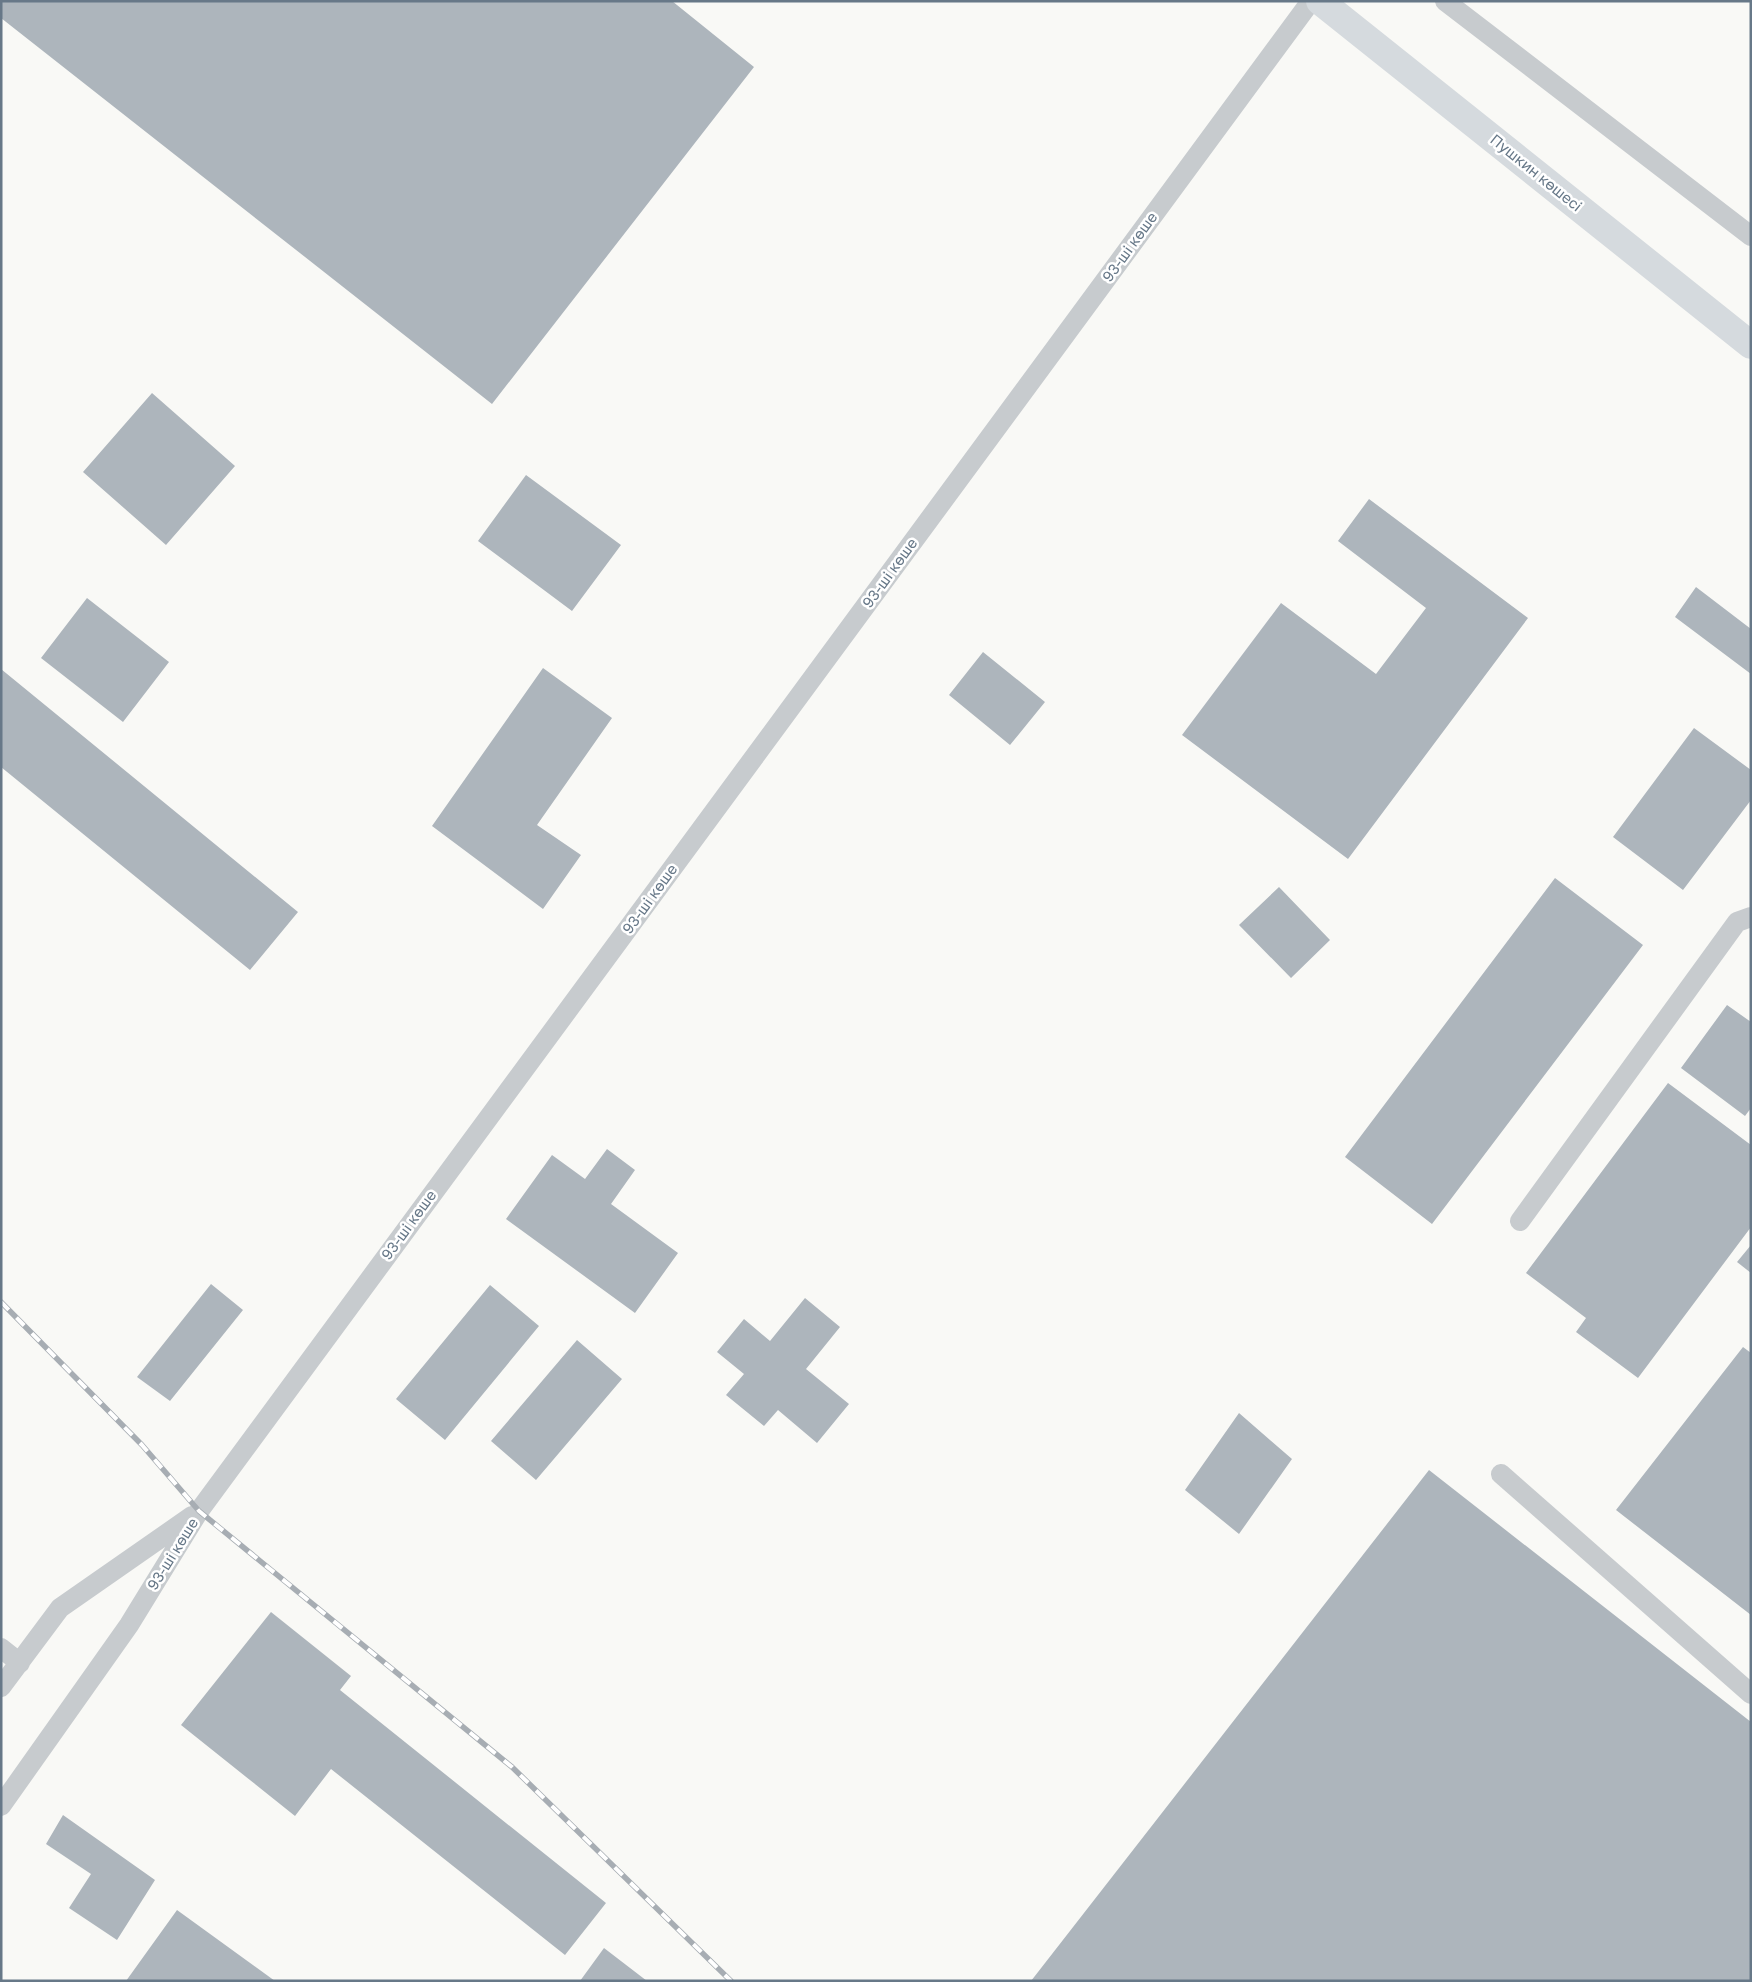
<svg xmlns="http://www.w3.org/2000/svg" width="1752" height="1982" viewBox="0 0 1752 1982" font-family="'Golos Text',sans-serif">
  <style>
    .building { fill: #adb5bc }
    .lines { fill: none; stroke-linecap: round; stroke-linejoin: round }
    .lane { stroke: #c7cbce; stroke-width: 20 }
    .secondary { stroke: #d5dade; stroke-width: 28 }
    .rail-casing { stroke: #a7adb3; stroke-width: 5.5 }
    .rail { stroke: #fff; stroke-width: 4; stroke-dasharray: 11; stroke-linecap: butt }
    .labels { text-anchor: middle; stroke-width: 5; stroke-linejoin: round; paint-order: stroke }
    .street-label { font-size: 15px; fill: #677888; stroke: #fff }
  </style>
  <rect width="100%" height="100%" fill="#f9f9f6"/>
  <path class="building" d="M1,1h671l82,66 -262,337 -491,-386z
    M152,393l83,73 -69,79 -83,-73z
    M526,475l95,70 -49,66 -94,-70z
    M1369,499l159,119 -180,241 -166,-124 99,-132 95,71 50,-66 -88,-67z
    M1696,587l55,42v45l-76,-57z
    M87,598l82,64 -46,60 -82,-64z
    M983,652l62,50 -35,43 -61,-50z
    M543,668l69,50 -75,107 44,30 -38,54 -111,-83z
    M1,669l297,243 -48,58 -249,-203z
    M1694,728l57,42v30l-68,90 -70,-53z
    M1555,878l88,67 -211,279 -87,-67z
    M1279,887l51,53 -39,38 -52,-53z
    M1727,1005l24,17v86l-6,8 -64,-48z
    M1668,1083l83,62v82l-113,151 -62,-46 10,-14 -60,-45z
    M607,1149l28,21 -24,34 67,49 -43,60 -129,-94 46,-64 33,24z
    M1751,1245v28l-14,-11z
    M211,1284l32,26 -73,91 -33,-24z
    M490,1285l49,41 -94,114 -49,-41z
    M805,1298l35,29 -34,42 43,35 -32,39 -39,-33 -14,16 -38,-31 18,-21 -27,-22 27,-33 26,22z
    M577,1340l45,39 -86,101 -45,-39z
    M1743,1347l8,6v262l-135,-105z
    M1239,1413l53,46 -53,75 -54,-44z
    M1429,1470l322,252v259h-720z
    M271,1612l80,64 -11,14 266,213 -41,52 -234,-186 -36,47 -114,-91z
    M63,1815l92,65 -38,60 -48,-32 22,-34 -45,-30z
    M177,1910l98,71h-149z
    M604,1948l43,33h-67z"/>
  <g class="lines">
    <path class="lane" d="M1445,1l306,235
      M1520,1221l217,-299 14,-5
      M1501,1474l250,220
      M1,1648l19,15
      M1,1687l59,-79 132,-92
      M1,1806l128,-181 70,-114 1112,-1510"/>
    <path class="secondary" d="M1320,1l431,344"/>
    <g class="rail-casing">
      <path id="rail" d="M1,1302l141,143 57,66 313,256 219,214"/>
    </g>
    <use href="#rail" class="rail"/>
  </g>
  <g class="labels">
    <g class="street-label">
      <text transform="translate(1536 173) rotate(39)" y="5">Пушкин көшесі</text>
      <text transform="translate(1130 247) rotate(-54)" y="5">93-ші көше</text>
      <text transform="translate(890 573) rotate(-54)" y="5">93-ші көше</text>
      <text transform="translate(650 899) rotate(-54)" y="5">93-ші көше</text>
      <text transform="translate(409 1225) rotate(-54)" y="5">93-ші көше</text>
      <text transform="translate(173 1554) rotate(-58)" y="5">93-ші көше</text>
    </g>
  </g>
  <rect width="1752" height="1982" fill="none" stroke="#677888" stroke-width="5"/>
</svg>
